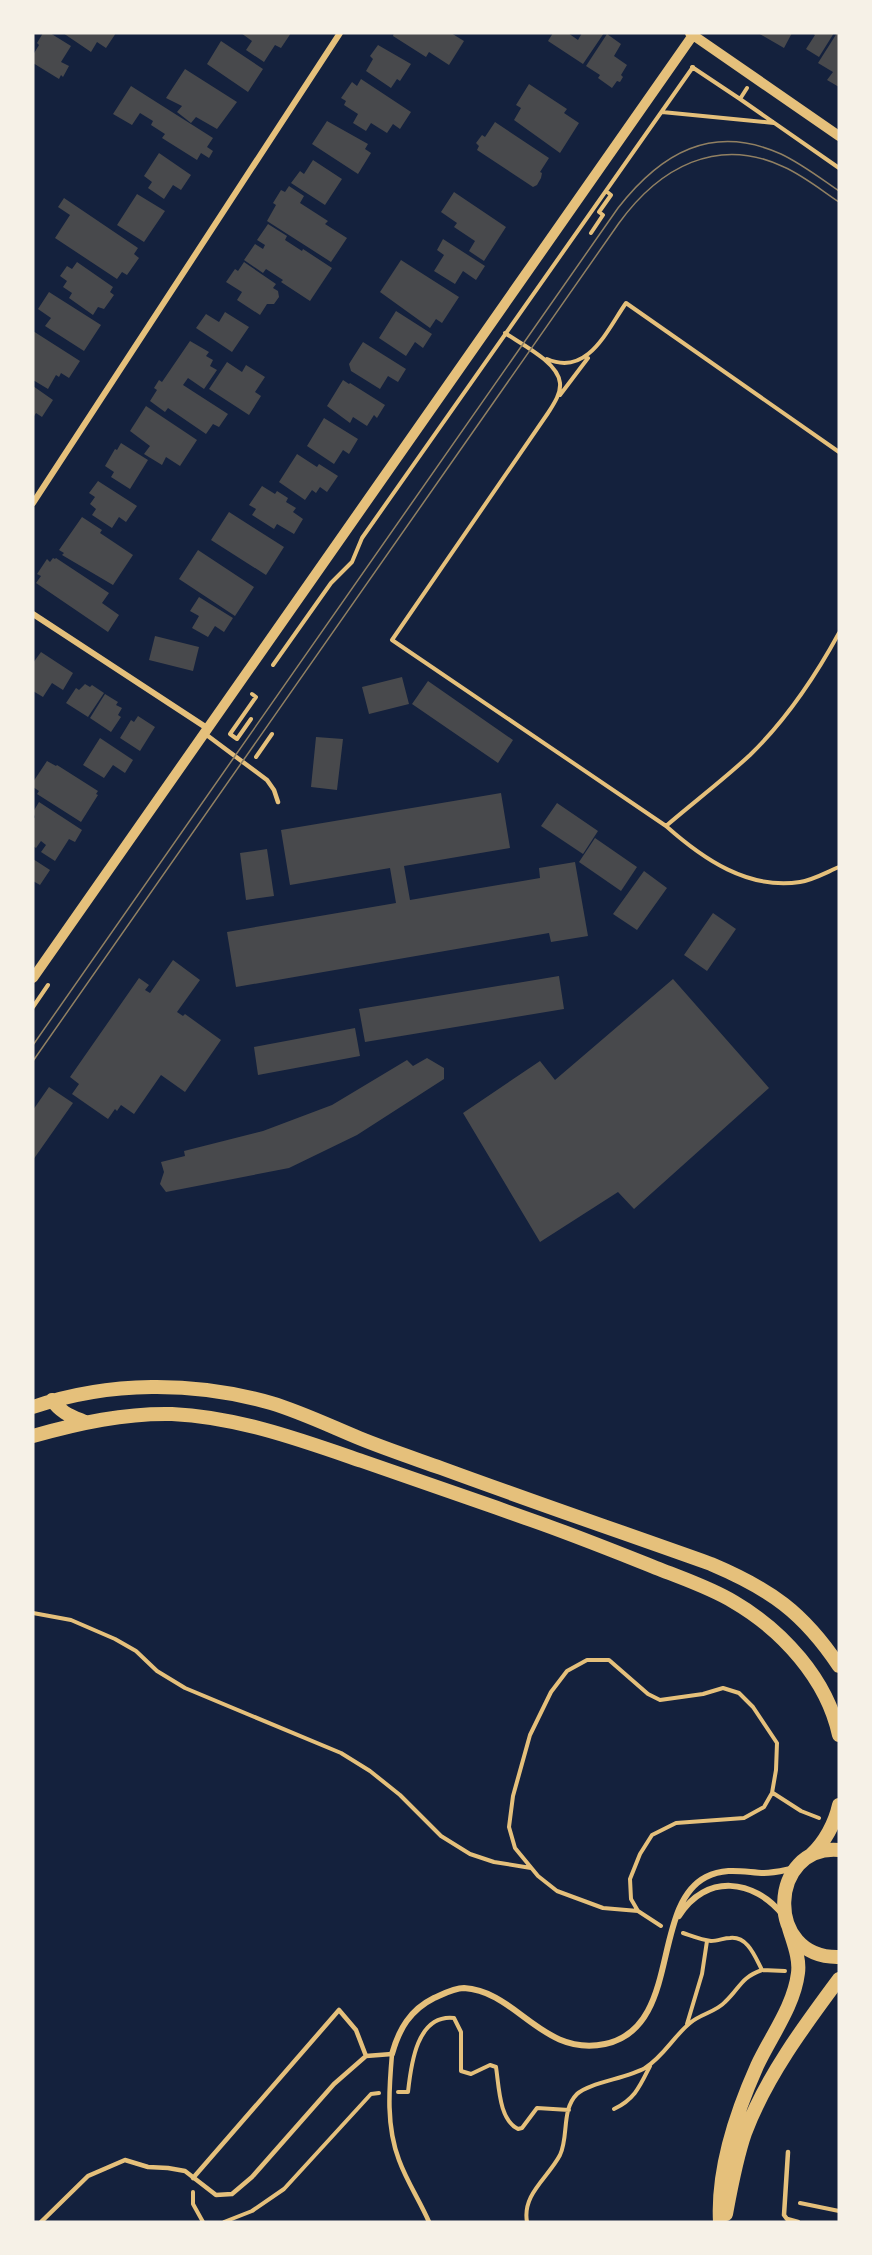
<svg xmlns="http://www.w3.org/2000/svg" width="872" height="2255" viewBox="0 0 872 2255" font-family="Montserrat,sans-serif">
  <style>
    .building { fill: #48494c }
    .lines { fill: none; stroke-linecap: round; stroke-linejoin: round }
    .path { stroke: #e5c07b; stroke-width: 4 }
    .service { stroke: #e5c07b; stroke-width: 4.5 }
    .minor { stroke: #e5c07b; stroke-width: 6 }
    .tertiary { stroke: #e5c07b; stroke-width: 10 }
    .primary { stroke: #e5c07b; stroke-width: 14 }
    .tram { stroke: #918062; stroke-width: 1.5 }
  </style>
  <rect width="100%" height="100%" fill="#14213d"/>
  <path class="building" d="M43,33h7l21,13 -10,16 8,4 -6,11 -2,-2 -2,4 -26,-16v-8l6,-10 -2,-2z
    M63,33h53l-10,15 -9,-6 -6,10z
    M241,33h50l-10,15 -6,-3 -11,17 -18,-12 6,-9z
    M394,33h57l13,8 -15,24 -20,-13 -3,5 -33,-21z
    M553,33h15l10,7 4,-7h22l-21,31 -35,-23z
    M758,33h34l-8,15z
    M812,33h22l-15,24 -13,-8 9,-14z
    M837,33h2v54l-12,-7 6,-8 -15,-9z
    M607,34l14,10 -7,12 13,9 -6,10 2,2 -3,5 -3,-1 -5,7 -14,-10 2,-3 -14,-9z
    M221,41l42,28 -15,23 -41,-28z
    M378,45l33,19 -11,17 -3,-2 -6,9 -25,-17 7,-12 -3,-3z
    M185,69l52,33 -20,27 -21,-12 -5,6 -14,-11 5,-6 -16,-8z
    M361,79l50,33 -11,17 -7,-5 -6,9 -16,-10 -5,8 -13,-8 5,-9 -14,-9 2,-4 -5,-3 11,-16 5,4z
    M529,84l38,25 -3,4 15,10 -19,30 -46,-33 7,-12 -5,-3z
    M131,86l82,52 -6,9 6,4 -4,7 -8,-5 -4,7 -35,-22 3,-4 -14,-9 2,-4 -13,-8 -8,12 -19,-11z
    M327,121l41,23 -3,5 6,4 -13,21 -46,-30z
    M495,122l54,36 -9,14 2,1 -1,5 -4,7 -4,2 -56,-37 2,-4 -3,-3 6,-8 3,2z
    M159,153l32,22 -10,15 -8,-5 -9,14 -16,-11 4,-6 -8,-6z
    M313,160l29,19 -17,26 -34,-22 9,-12 4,3z
    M289,186l15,10 -4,7 28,18 -3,3 22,14 -16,24 -64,-41 9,-16 -3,-2 8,-13 4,2z
    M454,192l52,35 -22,34 -15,-10 6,-10 -21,-14 3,-4 -16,-11z
    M137,194l28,17 -21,31 -27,-17z
    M64,198l74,50 -4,6 5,4 -12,17 -5,-3 -5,7 -62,-41 15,-23 -12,-8z
    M268,224l19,12 -2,4 17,11 1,-2 29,19 -22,33 -29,-19 2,-2 -17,-11 -3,4 -19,-13 11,-16 8,5 2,-4 -8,-5z
    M443,239l42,27 -9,14 -13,-9 -8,13 -21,-13 10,-16 -7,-5z
    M401,260l58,37 -17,26 -6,-4 -6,9 -50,-36z
    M77,262l36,25 -3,5 4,3 -10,14 -6,-2 -5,8 -24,-17 3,-5 -9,-6 4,-6 -7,-5 7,-10 5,3z
    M244,262l32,22 -3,4 5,3 1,6 -5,7h-7l-7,11 -23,-15 5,-8 -16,-10 9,-13 3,2z
    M49,292l52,33 -17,26 -39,-25 6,-8 -13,-9z
    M396,311l36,23 -9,14 -8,-6 -9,14 -27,-18z
    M225,312l24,15 -17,25 -36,-24 10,-14 13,8z
    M33,331l47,30 -11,17 -8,-5 -2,4 -3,-2 -8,14 -15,-9z
    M190,341l19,11 -3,4 7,4 -3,6 7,4 -13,19 -16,-11 -5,7 45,29 -9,13 -6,-3 -7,10 -38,-26 -3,4 -15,-11 7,-11 -3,-2 5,-8 3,2z
    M363,342l43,27 -8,13 -10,-6 -8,13 -29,-18 -2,-7z
    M227,362l15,10 4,-7 19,12 -10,15 6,4 -12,19 -40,-26z
    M343,380l6,4 1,-1 35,22 -8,13 -3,-3 -7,11 -14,-9 -3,6 -23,-17z
    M33,386l20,14 -11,17 -6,-4 -3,5z
    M146,406l51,34 -17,26 -14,-9 -4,8 -18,-11 6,-8 -20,-15z
    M324,418l34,21 -9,15 -6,-4 -9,14 -27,-18z
    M121,443l27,17 -18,29 -19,-12 3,-5 -9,-6 10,-17 2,1z
    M297,454l20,13 2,-3 19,12 -11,16 -7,-5 -4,6 -4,-3 -7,10 -26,-18z
    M98,481l39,25 -11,16 -7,-5 -7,11 -20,-13 4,-6 -6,-5 5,-7 -6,-4z
    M262,486l13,8 2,-3 11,7 -2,4 10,6 -3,4 10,7 -9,15 -17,-10 -3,5 -22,-14 4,-6 -7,-4z
    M229,512l55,35 -18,28 -55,-35z
    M82,517l20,13 -2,3 33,22 -20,30 -51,-30 2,-2 -5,-3z
    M198,550l56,37 -19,29 -56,-37z
    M53,558l2,1 1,-1 53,35 -7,10 17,12 -11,17 -72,-49 5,-7 -4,-2 10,-15 3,3z
    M199,597l34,21 -9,14 -9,-6 -7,11 -16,-9 7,-12 -9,-5z
    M155,636l44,11 -6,24 -44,-11z
    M41,652l32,21 -10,17 -11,-7 -9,14 -10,-6v-28z
    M402,677l7,27 -40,10 -7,-27z
    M428,681l85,59 -15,23 -86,-59z
    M85,684l5,3 2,-2 12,8 -16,24 -22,-14 10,-15 3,2z
    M105,694l13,8 -2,3 6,3 -4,7 3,2 -10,15 -21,-14z
    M138,716l17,11 -15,24 -20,-13 11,-18 3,2z
    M316,737l27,2 -6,51 -26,-3z
    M100,738l33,22 -8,13 -12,-8 -9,13 -21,-13z
    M47,761l9,5 1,-1 41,26 -2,3 2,1 -17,27 -44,-28 2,-3 -6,-4v-5z
    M501,793l9,55 -106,18 6,34 130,-22 -1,-10 36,-6 13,74 -37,6 -2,-9 -313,54 -9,-55 169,-29 -6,-35 -100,17 -9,-55z
    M39,802l43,28 -7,12 -6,-3 -14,22 -14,-9 5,-7 -5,-4 -5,7 -3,-2v-26l2,-3 -2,-5z
    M557,803l41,28 -15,23 -42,-28z
    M595,838l42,29 -16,24 -42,-29z
    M267,849l7,47 -28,4 -6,-47z
    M33,859l17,11 -10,15 -7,-4z
    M644,871l23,17 -30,42 -24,-16z
    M713,913l23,16 -29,42 -23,-16z
    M173,960l27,20 -23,32 6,4 2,-2 36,26 -36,52 -24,-17 -27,39 -13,-9 -4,6 -2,-2 -7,10 -36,-25 7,-10 -9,-7 69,-99 10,7 -4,5 5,3z
    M559,976l5,33 -199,33 -6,-33z
    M673,979l96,109 -135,121 -16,-17 -78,50 -77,-129 77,-52 15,19z
    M355,1028l5,28 -102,19 -4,-28z
    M427,1058l17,10v11l-87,56 -68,33 -123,24 -6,-8 4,-12 -3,-10 24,-6 -1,-5 79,-20 69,-26 75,-45 6,6z
    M49,1087l24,16 -40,57v-50z"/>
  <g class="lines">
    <path class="path" d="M692,67l48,32 7,-11
      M740,99l99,69
      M662,112l112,11
      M591,233l12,-18 -4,-3 12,-17 -5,-4
      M505,333c16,11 53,29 55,50 1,11 -7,22 -12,30l-156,227 274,186c37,33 82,64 134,56 13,-2 27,-10 39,-15
      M547,359c41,18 60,-29 79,-56l213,149
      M560,395l28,-37
      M273,665l58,-82 21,-21 10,-24 331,-471
      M237,739l-7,-5 26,-37 -4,-3
      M237,739l14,-20
      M256,757l16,-23
      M666,826c28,-24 57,-46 84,-71 36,-35 65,-78 89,-122
      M33,1007l15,-22
      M33,1613l38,7 44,19 21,12 21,20 28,17 156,65 29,18 30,24 41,41 29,18 24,8 37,6
      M773,1793l28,18 18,7
      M638,1911l-7,-12 -1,-20 10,-25 12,-19 24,-12 68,-5 20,-11 8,-14 4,-23 1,-27 -24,-36 -14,-14 -16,-5 -20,6 -43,6 -12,-6 -39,-34h-22l-20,11 -16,21 -21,43 -17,61 -4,31 6,21 23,28 19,15 46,17 35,3 23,15
      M683,1933c9,3 19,7 28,8 7,0 13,-3 19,-3 18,-2 25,19 32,32l23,1
      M687,2024l15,-50 5,-33
      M398,2092h10c3,-28 9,-78 46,-74l7,14v39l10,3 19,-9 6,2c3,19 3,53 22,62l4,-1 15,-20 32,2
      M614,2109c21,-10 26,-23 36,-43
      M193,2192v12l10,18
      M800,2203l39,8
      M224,2222l28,-11 32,-22 87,-95 8,-1
      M527,2222c-5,-28 21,-44 33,-67 9,-19 1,-45 17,-61 11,-11 51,-16 68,-26 19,-12 28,-31 45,-45 10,-9 26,-11 35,-21 16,-15 15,-24 37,-32"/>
    <path class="service" d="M204,733l63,47 7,10 4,12
      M788,2152l-4,63 3,4 11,3
      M193,2178l146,-168 17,20 10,26
      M41,2222l47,-46 37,-16 23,7 20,1 17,3 31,24 16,-1 20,-17 82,-93 32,-28 26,-2c-3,35 -6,72 7,106 8,22 21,41 30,62"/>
    <path class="minor" d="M33,503l307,-470
      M33,614l174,114
      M679,1916c27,-43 75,-37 104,-1
      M392,2054c7,-25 18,-44 42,-56 9,-4 20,-10 30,-10 53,3 78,69 141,56 77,-16 45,-138 101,-167 20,-10 37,-5 58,-4 11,0 21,-3 32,-5"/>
    <path class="tertiary" d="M690,33l149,103
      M33,978l660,-943"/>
    <path class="primary" d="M52,1400c9,13 19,16 33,22
      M33,1407c76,-26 161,-26 238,-4 30,9 59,23 88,35 27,11 54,20 82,30 90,33 180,64 270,96 59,25 92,48 128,102
      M33,1436c46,-13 92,-23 139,-22 66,3 129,26 190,47 57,20 113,39 169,59 43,15 85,32 128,49 25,10 52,19 75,33 48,28 93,77 105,133
      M839,1850c-70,-6 -76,109 0,107
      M811,1855c14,-13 24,-32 28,-50
      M726,2214c5,-27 10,-55 19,-81 21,-56 59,-107 94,-154
      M720,2222c-3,-53 16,-109 37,-156 14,-30 37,-60 41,-93 2,-15 -5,-31 -9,-45"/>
    <path class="tram" d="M33,1045l585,-837c43,-55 94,-85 163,-54 21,10 39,24 58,37
      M33,1061l586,-838c40,-55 98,-88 165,-56 20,9 37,23 55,35"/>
  </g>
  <rect width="872" height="2255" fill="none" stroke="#f6f1e7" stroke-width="69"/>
</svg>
